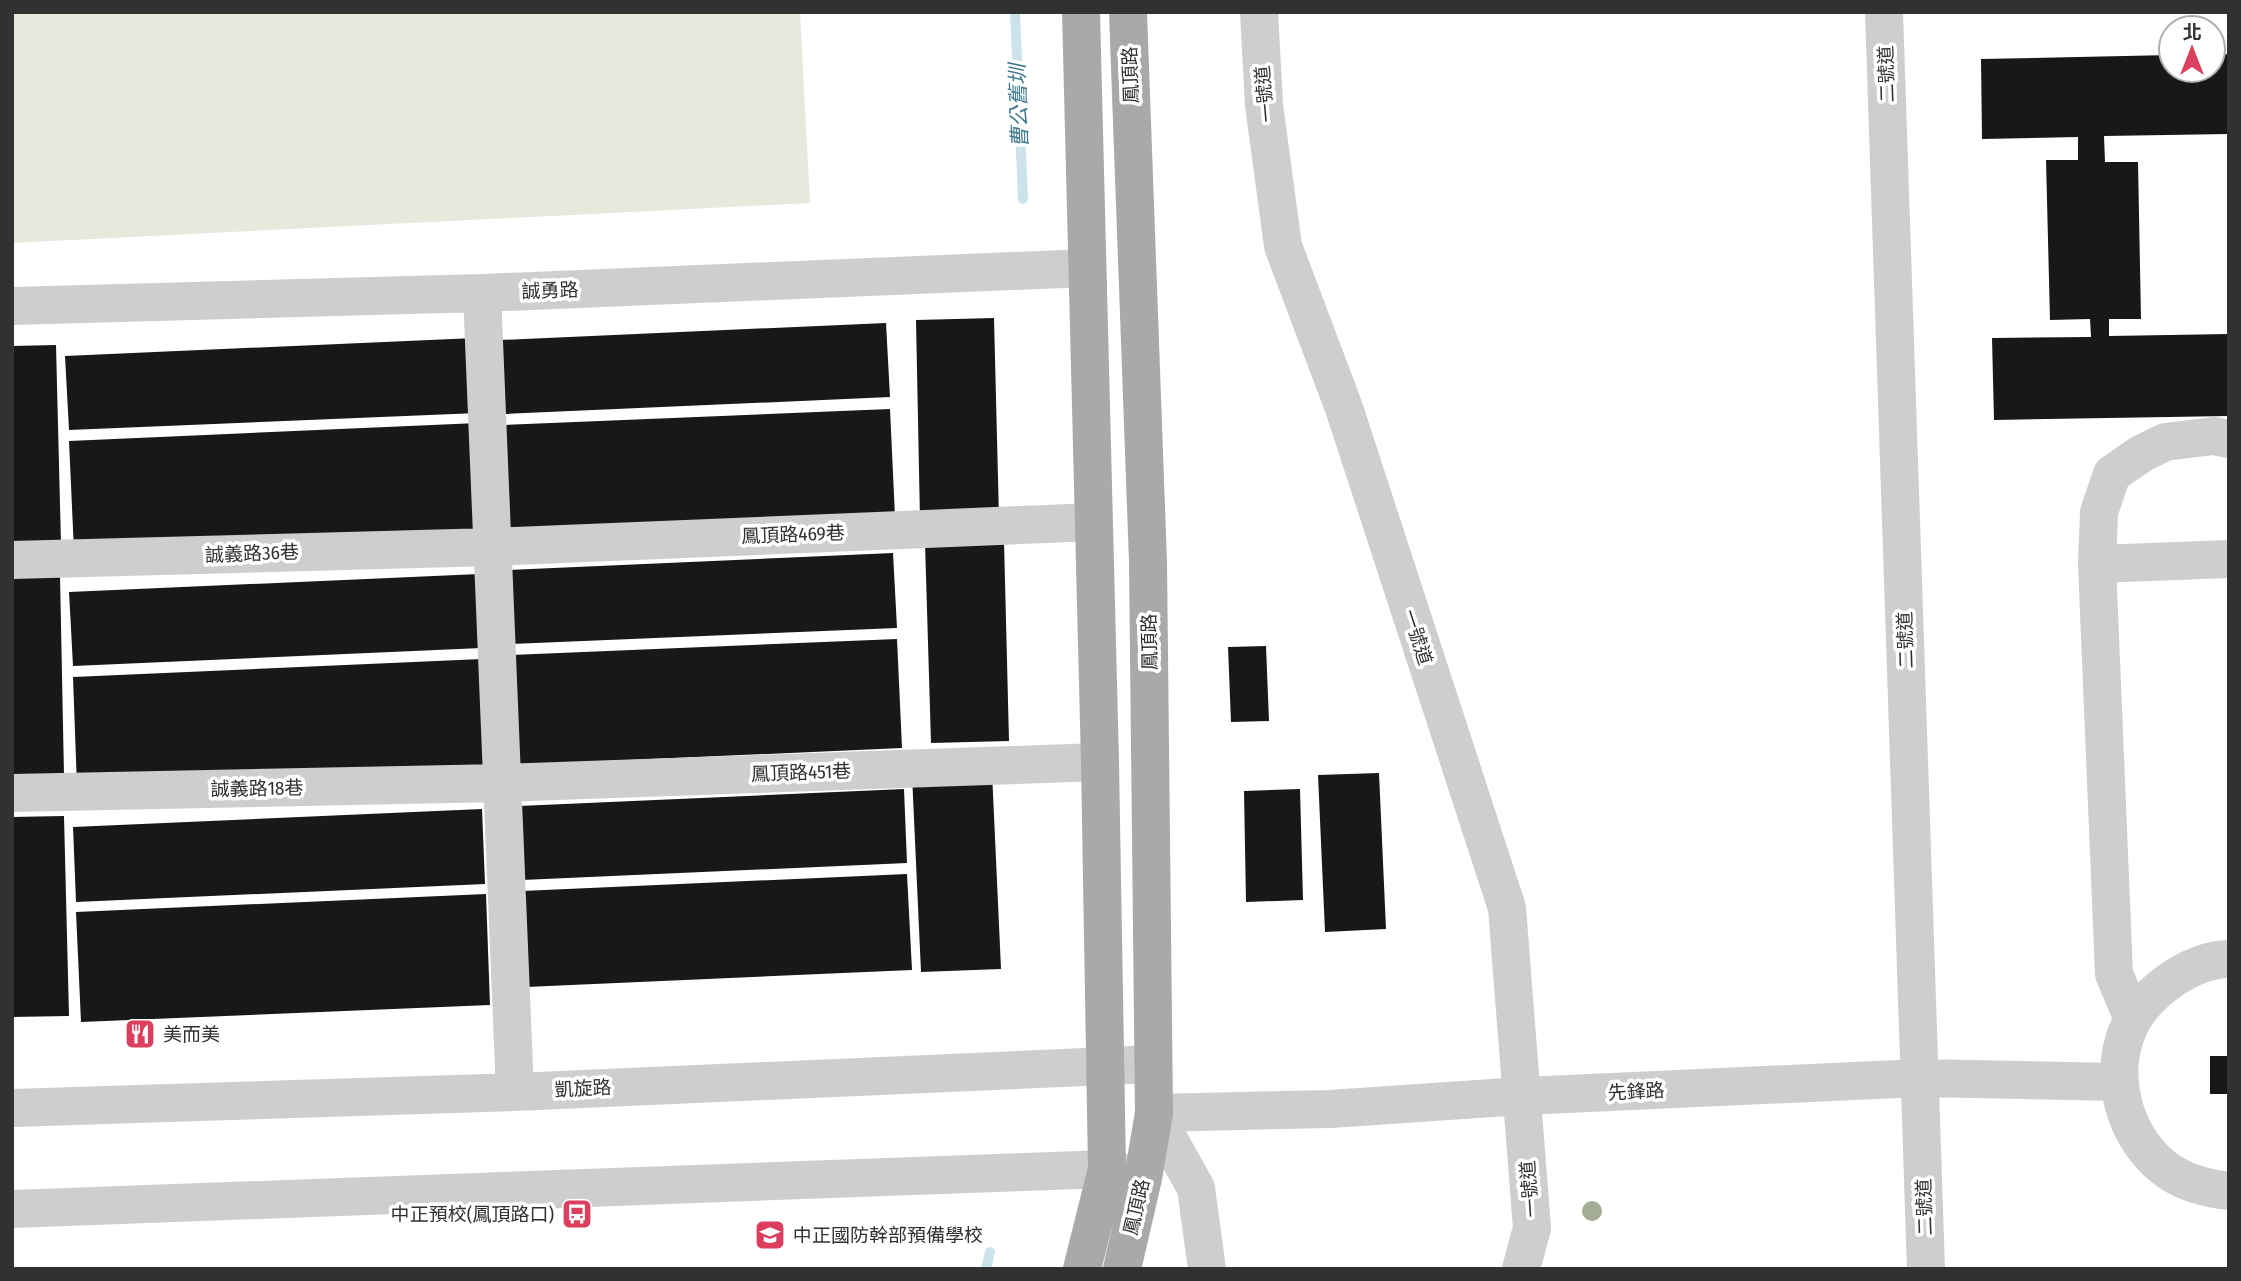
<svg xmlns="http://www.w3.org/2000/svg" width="2241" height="1281" viewBox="0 0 2241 1281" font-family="'Fira Sans Condensed','Noto Sans TC',sans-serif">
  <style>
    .green { fill: #e5eadd }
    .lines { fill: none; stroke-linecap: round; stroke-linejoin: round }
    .stream { stroke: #cde3eb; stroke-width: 10 }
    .building { fill: #181818 }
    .minor { stroke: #cecece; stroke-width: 38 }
    .major { stroke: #a9a9a9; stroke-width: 38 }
    .tree { fill: #a4ad96 }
    .labels { text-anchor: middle; stroke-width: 7; stroke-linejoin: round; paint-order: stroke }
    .street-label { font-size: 19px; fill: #313131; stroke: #fff }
    .poi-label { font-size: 19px; fill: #313131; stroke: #fff; text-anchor: start }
    .water-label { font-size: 21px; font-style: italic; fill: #427b8f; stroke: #fff }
  </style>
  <rect width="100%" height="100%" fill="#fff"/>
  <path class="green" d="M12,12h788l10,191 -798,40z"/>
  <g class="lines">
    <path class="stream" d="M1015,12l8,187
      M986,1269l4,-17"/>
  </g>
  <path class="building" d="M2229,54v80l-125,2 1,26h33l3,157h-32v17l120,-2v82l-235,4 -2,-82 99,-1 -1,-18 -40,1 -4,-160h32v-23l-96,2 -1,-80 190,-4v15h42v-15z
    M994,318l5,200 -79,2 -4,-200z
    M886,323l4,74 -386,17 -4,-74z
    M475,338l3,75 -409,17 -4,-74z
    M56,345l5,199 -49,2v-200z
    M890,409l5,108 -386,17 -5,-109z
    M478,423l6,110 -410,18 -5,-110z
    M1004,541l5,200 -78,2 -6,-200z
    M893,553l4,75 -386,16 -3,-74z
    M479,574l3,74 -409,18 -4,-74z
    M60,575l4,200 -52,1v-199z
    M897,639l5,109 -386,17 -5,-110z
    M1266,646l3,75 -38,1 -3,-75z
    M482,659l6,110 -411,18 -4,-110z
    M992,772l9,197 -80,3 -9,-197z
    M1379,773l7,156 -61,3 -7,-157z
    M904,789l3,74 -385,17 -3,-74z
    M1300,789l3,111 -57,2 -2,-111z
    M482,809l3,75 -409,18 -3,-75z
    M64,816l5,200 -57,1v-200z
    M907,874l5,96 -386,17 -4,-96z
    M486,894l4,111 -409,17 -5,-110z
    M2210,1056h19v38h-19z"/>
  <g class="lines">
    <path class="minor" d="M1259,12l5,93 19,141 61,162 163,500 25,320 -11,41
      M1884,12l42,1257
      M482,293l33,799
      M12,306l470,-13 605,-25
      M12,560l480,-13 601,-25
      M2097,564l2,-52 13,-38 29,-20 24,-12 49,-6 15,3
      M12,793l489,-10 599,-21
      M2229,959c-19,0 -40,9 -55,19 -16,11 -31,24 -41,41 -29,51 -10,124 40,155 17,10 37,15 56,17
      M2133,1019l-19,-45 -17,-410 132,-5
      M12,1108l503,-16 638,-28
      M12,1209l1095,-40 32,8
      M1207,1269l-11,-81 -42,-75 176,-4 192,-13 398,-18 199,4"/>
    <path class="major" d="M1081,12l19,750 7,407 -25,100
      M1122,1269l21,-91 11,-65 -6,-551 -20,-550"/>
  </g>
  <circle class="tree" cx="1592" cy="1211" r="10"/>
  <defs>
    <g id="restaurant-square" transform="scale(1.575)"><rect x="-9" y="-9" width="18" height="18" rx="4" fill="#dc3e5e" stroke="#fff"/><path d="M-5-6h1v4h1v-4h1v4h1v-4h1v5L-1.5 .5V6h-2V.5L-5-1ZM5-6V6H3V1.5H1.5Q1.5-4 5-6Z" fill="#fff"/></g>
    <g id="bus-square" transform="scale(1.575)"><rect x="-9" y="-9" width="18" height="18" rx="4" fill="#dc3e5e" stroke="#fff"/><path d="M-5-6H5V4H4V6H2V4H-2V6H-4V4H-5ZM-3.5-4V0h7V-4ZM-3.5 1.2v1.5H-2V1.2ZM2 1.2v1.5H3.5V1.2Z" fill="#fff"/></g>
    <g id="school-square" transform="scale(1.575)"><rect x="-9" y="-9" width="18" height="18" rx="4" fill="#dc3e5e" stroke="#fff"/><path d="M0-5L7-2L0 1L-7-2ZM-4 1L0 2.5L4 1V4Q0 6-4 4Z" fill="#fff"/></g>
  </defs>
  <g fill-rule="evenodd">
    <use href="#restaurant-square" x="140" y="1034"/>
    <use href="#bus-square" x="577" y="1214"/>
    <use href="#school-square" x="770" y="1235"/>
  </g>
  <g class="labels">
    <g class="street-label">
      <text transform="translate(1886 74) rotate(-92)" y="7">二號道</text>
      <text transform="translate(1130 75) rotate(-92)" y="7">鳳頂路</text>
      <text transform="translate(1264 94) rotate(-95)" y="7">一號道</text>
      <text transform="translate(550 290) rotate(-2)" y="7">誠勇路</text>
      <text transform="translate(793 534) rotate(-2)" y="7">鳳頂路469巷</text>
      <text transform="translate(252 553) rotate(-2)" y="7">誠義路36巷</text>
      <text transform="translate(1418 637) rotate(72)" y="7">一號道</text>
      <text transform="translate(1905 640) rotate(-92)" y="7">二號道</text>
      <text transform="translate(1149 642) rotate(-91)" y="7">鳳頂路</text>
      <text transform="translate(801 772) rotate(-2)" y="7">鳳頂路451巷</text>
      <text transform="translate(257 788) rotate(-1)" y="7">誠義路18巷</text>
      <text transform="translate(583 1088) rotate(-3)" y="7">凱旋路</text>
      <text transform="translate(1636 1091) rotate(-3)" y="7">先鋒路</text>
      <text transform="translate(1529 1189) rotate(-94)" y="7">一號道</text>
      <text transform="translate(1136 1207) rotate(-77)" y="7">鳳頂路</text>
      <text transform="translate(1924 1207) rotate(-92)" y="7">二號道</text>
    </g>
    <g class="poi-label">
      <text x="163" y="1041">美而美</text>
      <text x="554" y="1221" text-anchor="end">中正預校(鳳頂路口)</text>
      <text x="793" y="1242">中正國防幹部預備學校</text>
    </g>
    <g class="water-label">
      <text transform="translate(1019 106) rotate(-92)" y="7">曹公舊圳</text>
    </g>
  </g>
  <rect width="2241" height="1281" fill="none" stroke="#313131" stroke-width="28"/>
  <g transform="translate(2192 49)"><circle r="33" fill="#ffffff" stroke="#adadad" stroke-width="2"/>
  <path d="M0-5L12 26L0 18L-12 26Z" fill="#dc3e5e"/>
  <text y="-10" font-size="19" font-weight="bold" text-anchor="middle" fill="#313131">北</text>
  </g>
</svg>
